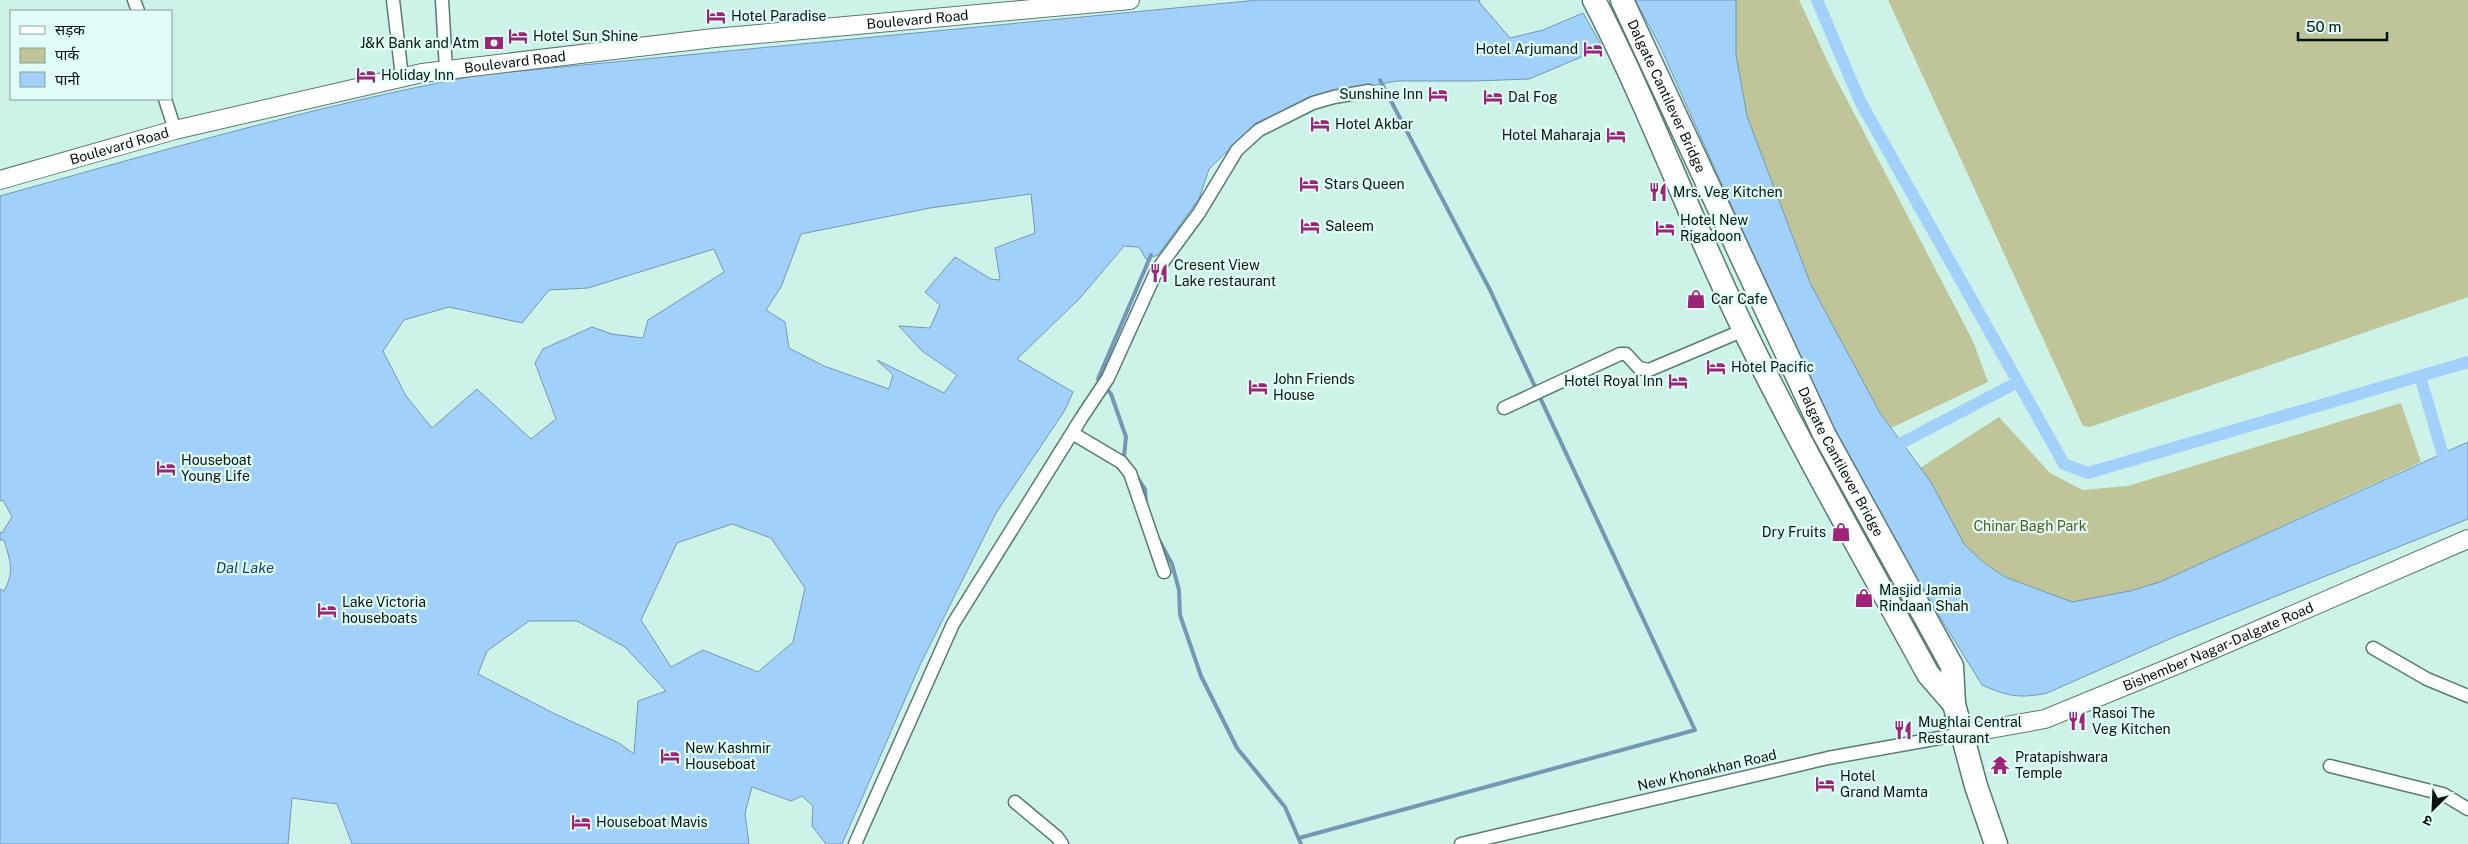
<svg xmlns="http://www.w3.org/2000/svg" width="2468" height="844" viewBox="0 0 2468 844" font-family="'Public Sans','Noto Sans Devanagari',sans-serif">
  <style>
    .green { fill: #bfc499 }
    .water { fill: #a1d1fa; stroke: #7298b4; fill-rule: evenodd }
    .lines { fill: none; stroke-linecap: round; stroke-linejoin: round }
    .stream { stroke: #7298b4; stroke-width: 4 }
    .canal { stroke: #a1d1fa; stroke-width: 12 }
    .street-casing { stroke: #587a72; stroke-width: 15 }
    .secondary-casing { stroke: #587a72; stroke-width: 20 }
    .highway-casing { stroke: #587a72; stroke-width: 25 }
    .street { stroke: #fff; stroke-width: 12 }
    .secondary { stroke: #fff; stroke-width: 18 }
    .highway { stroke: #fff; stroke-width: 22 }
    .labels { text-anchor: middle; stroke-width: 4.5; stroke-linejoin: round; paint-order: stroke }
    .poi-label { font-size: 14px; fill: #051310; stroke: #e0fef7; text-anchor: start }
    .street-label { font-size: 14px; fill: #051310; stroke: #e0fef7 }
    .park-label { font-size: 14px; fill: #565a1a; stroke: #e0fef7 }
    .water-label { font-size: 15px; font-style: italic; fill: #0d456a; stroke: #e0fef7 }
  </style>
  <rect width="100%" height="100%" fill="#cdf3e9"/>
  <path class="green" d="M1736,0h63l35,75 139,266 15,41 -97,46 -11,-15 -69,-128 -64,-169 -11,-61z
    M1888,0h580v297l-378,130 -7,-1z
    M2401,403l20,59 -261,120 -30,9 -58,11 -67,-25 -22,-15 -19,-18 -44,-76 79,-51 51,56 33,17 45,-4z"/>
  <path class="water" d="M1258,0h222l-1,2 31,36 33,-8 40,-17 20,35 -74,31 -54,2h-78l-76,14 -65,28 -47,46 -10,30 -41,56 -12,4 -7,-12 -15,-1 -44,52 -63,61 56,33 -8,18 -69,103 -76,152 -78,179h-16l-14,-18 1,-20 -11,-10 -11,5 -39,-14 -7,26 4,31h-397l-15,-40 -45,-6 -4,46h-288v-255l4,2c11,-20 6,-30 0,-51h-4v-8l2,1 10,-16 -9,-17 -3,1v-305c158,-44 317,-91 479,-121zM1031,194l4,39 -40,15 5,32 -9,-1 -36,-22 -30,35 15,13 -10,23 -31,-2 23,25 35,24 -13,18 -67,-33 16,15 -4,14 -65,-23 -35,-18 -4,-26 -19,-12 15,-23 20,-53 129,-26zM714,249l10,23 -76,48 -5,18 -31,-4 -20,-7 -49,22 -8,14 21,56 -25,20 -54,-50 -45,39 -26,-32 -23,-45 21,-31 45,-13 73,16 27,-33 39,-2zM732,524l39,14 34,50 -12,54 -35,30 -55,-22 -32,17 -30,-47 36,-77zM529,621h48l48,26 41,44 -28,10 -4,53 -15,-11 -66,-30 -75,-39 9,-23z
    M1635,0h101v55l11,61 64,169 69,128 51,69 33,62 19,18 22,15 67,25 58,-11 30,-9 308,-140v77l-294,118 -127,56c-28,6 -40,3 -65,-8l-81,-131 -65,-115 -177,-395z"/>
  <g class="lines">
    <path class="stream" d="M1127,461l-3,-5 2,-19 -15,-43 -13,-15 53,-124
      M1137,477l8,12 1,14
      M1159,540l13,24 7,26 1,25 21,61 36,72 48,59 16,37
      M1299,838l396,-108 -205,-440 -110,-210"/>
    <path class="canal" d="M1817,0l43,101 204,363 24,9 380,-111
      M2420,376l27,93
      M1888,450l130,-68"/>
    <g class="street-casing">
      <path id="street" d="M134,0l4,11
        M393,0l9,77
        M442,0l4,69
        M165,99l10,31
        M1504,408l116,-54h6l13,14 10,2 95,-40
        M1072,433l49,29 9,11 34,99
        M2373,648l54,31 41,17
        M2330,766l113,28 25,15
        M1015,802l42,35 5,7
        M855,844l98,-220 129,-207 26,-39 49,-108 42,-57 38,-63 22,-20 54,-27 21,-6 35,-6
        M1461,844l367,-86 134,-24"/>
    </g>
    <g class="secondary-casing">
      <g id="secondary">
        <path id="s1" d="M0,180l175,-50 247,-57 292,-35 416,-38"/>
        <path id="s2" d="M1962,734l83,-15 146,-60 277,-120"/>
      </g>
    </g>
    <g class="highway-casing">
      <g id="highway">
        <path d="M1594,0c56,108 97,222 150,330 57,117 122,230 184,344l26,30"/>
        <path id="s3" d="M1622,0l202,434 128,232 2,38 22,82 20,58"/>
      </g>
    </g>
    <use href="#street" class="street"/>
    <use href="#secondary" class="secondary"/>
    <use href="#highway" class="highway"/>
  </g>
  <defs>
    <g id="hotel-bare" transform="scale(1.5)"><path d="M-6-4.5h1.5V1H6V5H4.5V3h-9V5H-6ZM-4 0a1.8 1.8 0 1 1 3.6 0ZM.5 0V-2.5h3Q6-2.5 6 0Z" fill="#9e2379" stroke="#e0fef7" stroke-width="2.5" paint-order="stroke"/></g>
    <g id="bank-bare" transform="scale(1.5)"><path d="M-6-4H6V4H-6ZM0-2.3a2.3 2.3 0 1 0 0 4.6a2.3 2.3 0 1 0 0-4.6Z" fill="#9e2379" stroke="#e0fef7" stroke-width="2.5" paint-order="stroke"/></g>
    <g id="restaurant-bare" transform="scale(1.5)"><path d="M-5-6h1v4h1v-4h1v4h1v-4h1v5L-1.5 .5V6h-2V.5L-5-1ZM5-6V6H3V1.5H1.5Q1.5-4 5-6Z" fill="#9e2379" stroke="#e0fef7" stroke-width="2.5" paint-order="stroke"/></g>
    <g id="shop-bare" transform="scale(1.5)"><path d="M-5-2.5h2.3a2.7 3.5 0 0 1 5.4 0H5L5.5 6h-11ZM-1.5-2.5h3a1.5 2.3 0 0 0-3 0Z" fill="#9e2379" stroke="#e0fef7" stroke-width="2.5" paint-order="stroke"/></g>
    <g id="temple-bare" transform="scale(1.5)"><path d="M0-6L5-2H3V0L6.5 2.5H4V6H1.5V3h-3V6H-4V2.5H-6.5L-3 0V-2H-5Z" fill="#9e2379" stroke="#e0fef7" stroke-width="2.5" paint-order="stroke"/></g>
  </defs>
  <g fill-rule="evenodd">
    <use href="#hotel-bare" x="716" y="16"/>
    <use href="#hotel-bare" x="518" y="36"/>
    <use href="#bank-bare" x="494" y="43"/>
    <use href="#hotel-bare" x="1593" y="49"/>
    <use href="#hotel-bare" x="366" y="75"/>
    <use href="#hotel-bare" x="1438" y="94"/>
    <use href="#hotel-bare" x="1493" y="97"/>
    <use href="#hotel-bare" x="1320" y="124"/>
    <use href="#hotel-bare" x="1616" y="135"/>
    <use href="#hotel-bare" x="1309" y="184"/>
    <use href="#restaurant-bare" x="1658" y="192"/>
    <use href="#hotel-bare" x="1310" y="226"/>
    <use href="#hotel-bare" x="1665" y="228"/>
    <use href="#restaurant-bare" x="1159" y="273"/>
    <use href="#shop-bare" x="1696" y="299"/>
    <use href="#hotel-bare" x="1716" y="367"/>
    <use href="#hotel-bare" x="1678" y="381"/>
    <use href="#hotel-bare" x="1258" y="387"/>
    <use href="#hotel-bare" x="166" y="468"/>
    <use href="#shop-bare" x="1841" y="532"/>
    <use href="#shop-bare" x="1864" y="598"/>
    <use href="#hotel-bare" x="327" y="610"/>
    <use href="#restaurant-bare" x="2077" y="721"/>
    <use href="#restaurant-bare" x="1903" y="730"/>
    <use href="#hotel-bare" x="670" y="756"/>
    <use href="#temple-bare" x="2000" y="765"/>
    <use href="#hotel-bare" x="1825" y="784"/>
    <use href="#hotel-bare" x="581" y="822"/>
  </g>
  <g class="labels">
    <g class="poi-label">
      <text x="731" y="21">Hotel Paradise</text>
      <text x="533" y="41">Hotel Sun Shine</text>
      <text x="479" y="48" text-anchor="end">J&amp;K Bank and Atm</text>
      <text x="1578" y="54" text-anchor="end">Hotel Arjumand</text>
      <text x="381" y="80">Holiday Inn</text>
      <text x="1423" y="99" text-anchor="end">Sunshine Inn</text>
      <text x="1508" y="102">Dal Fog</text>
      <text x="1335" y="129">Hotel Akbar</text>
      <text x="1601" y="140" text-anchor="end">Hotel Maharaja</text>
      <text x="1324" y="189">Stars Queen</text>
      <text x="1673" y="197">Mrs. Veg Kitchen</text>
      <text x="1680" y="225">Hotel New<tspan x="1680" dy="16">Rigadoon</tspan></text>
      <text x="1325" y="231">Saleem</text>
      <text x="1174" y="270">Cresent View<tspan x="1174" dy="16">Lake restaurant</tspan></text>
      <text x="1711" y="304">Car Cafe</text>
      <text x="1731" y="372">Hotel Pacific</text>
      <text x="1273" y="384">John Friends<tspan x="1273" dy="16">House</tspan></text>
      <text x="1663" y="386" text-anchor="end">Hotel Royal Inn</text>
      <text x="181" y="465">Houseboat<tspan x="181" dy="16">Young Life</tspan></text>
      <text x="1826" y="537" text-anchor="end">Dry Fruits</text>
      <text x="1879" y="595">Masjid Jamia<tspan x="1879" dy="16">Rindaan Shah</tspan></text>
      <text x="342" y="607">Lake Victoria<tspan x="342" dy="16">houseboats</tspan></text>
      <text x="2092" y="718">Rasoi The<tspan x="2092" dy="16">Veg Kitchen</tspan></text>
      <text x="1918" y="727">Mughlai Central<tspan x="1918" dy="16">Restaurant</tspan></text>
      <text x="685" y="753">New Kashmir<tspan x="685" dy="16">Houseboat</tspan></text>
      <text x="2015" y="762">Pratapishwara<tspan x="2015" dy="16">Temple</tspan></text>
      <text x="1840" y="781">Hotel<tspan x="1840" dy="16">Grand Mamta</tspan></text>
      <text x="596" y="827">Houseboat Mavis</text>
    </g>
    <g class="street-label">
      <text dy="5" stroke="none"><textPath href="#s1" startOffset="934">Boulevard Road</textPath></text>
      <text dy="5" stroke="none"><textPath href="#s1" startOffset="529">Boulevard Road</textPath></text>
      <text dy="5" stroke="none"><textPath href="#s3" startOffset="106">Dalgate Cantilever Bridge</textPath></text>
      <text dy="5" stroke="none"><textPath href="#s1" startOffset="124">Boulevard Road</textPath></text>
      <text dy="5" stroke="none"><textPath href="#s3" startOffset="511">Dalgate Cantilever Bridge</textPath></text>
      <text dy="5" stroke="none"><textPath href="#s2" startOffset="272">Bishember Nagar-Dalgate Road</textPath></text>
      <text transform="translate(1707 770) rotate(-13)" y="5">New Khonakhan Road</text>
    </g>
    <g class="park-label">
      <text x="2030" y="531">Chinar Bagh Park</text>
    </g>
    <g class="water-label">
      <text x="245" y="573">Dal Lake</text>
    </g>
  </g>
  <rect x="10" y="10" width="162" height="90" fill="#e0fef7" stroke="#88a09b"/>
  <rect x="20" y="26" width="25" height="8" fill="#ffffff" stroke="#88a09b"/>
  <text x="55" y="35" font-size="15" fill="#051310">सड़क</text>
  <rect x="20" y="48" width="25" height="15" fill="#bfc499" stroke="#88a09b"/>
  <text x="55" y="60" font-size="15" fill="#051310">पार्क</text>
  <rect x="20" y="72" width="25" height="15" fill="#a1d1fa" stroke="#88a09b"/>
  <text x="55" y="85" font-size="15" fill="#051310">पानी</text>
  <g transform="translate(2433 809) rotate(204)" stroke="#e0fef7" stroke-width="4" paint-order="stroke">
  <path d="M0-4L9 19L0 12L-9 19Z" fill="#051310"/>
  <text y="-8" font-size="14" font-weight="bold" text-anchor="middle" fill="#051310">उ</text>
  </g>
  <path d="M2298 32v8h89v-8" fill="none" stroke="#051310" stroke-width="2.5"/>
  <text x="2306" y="32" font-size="15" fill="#051310" stroke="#e0fef7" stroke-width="4" paint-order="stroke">50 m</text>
</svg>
